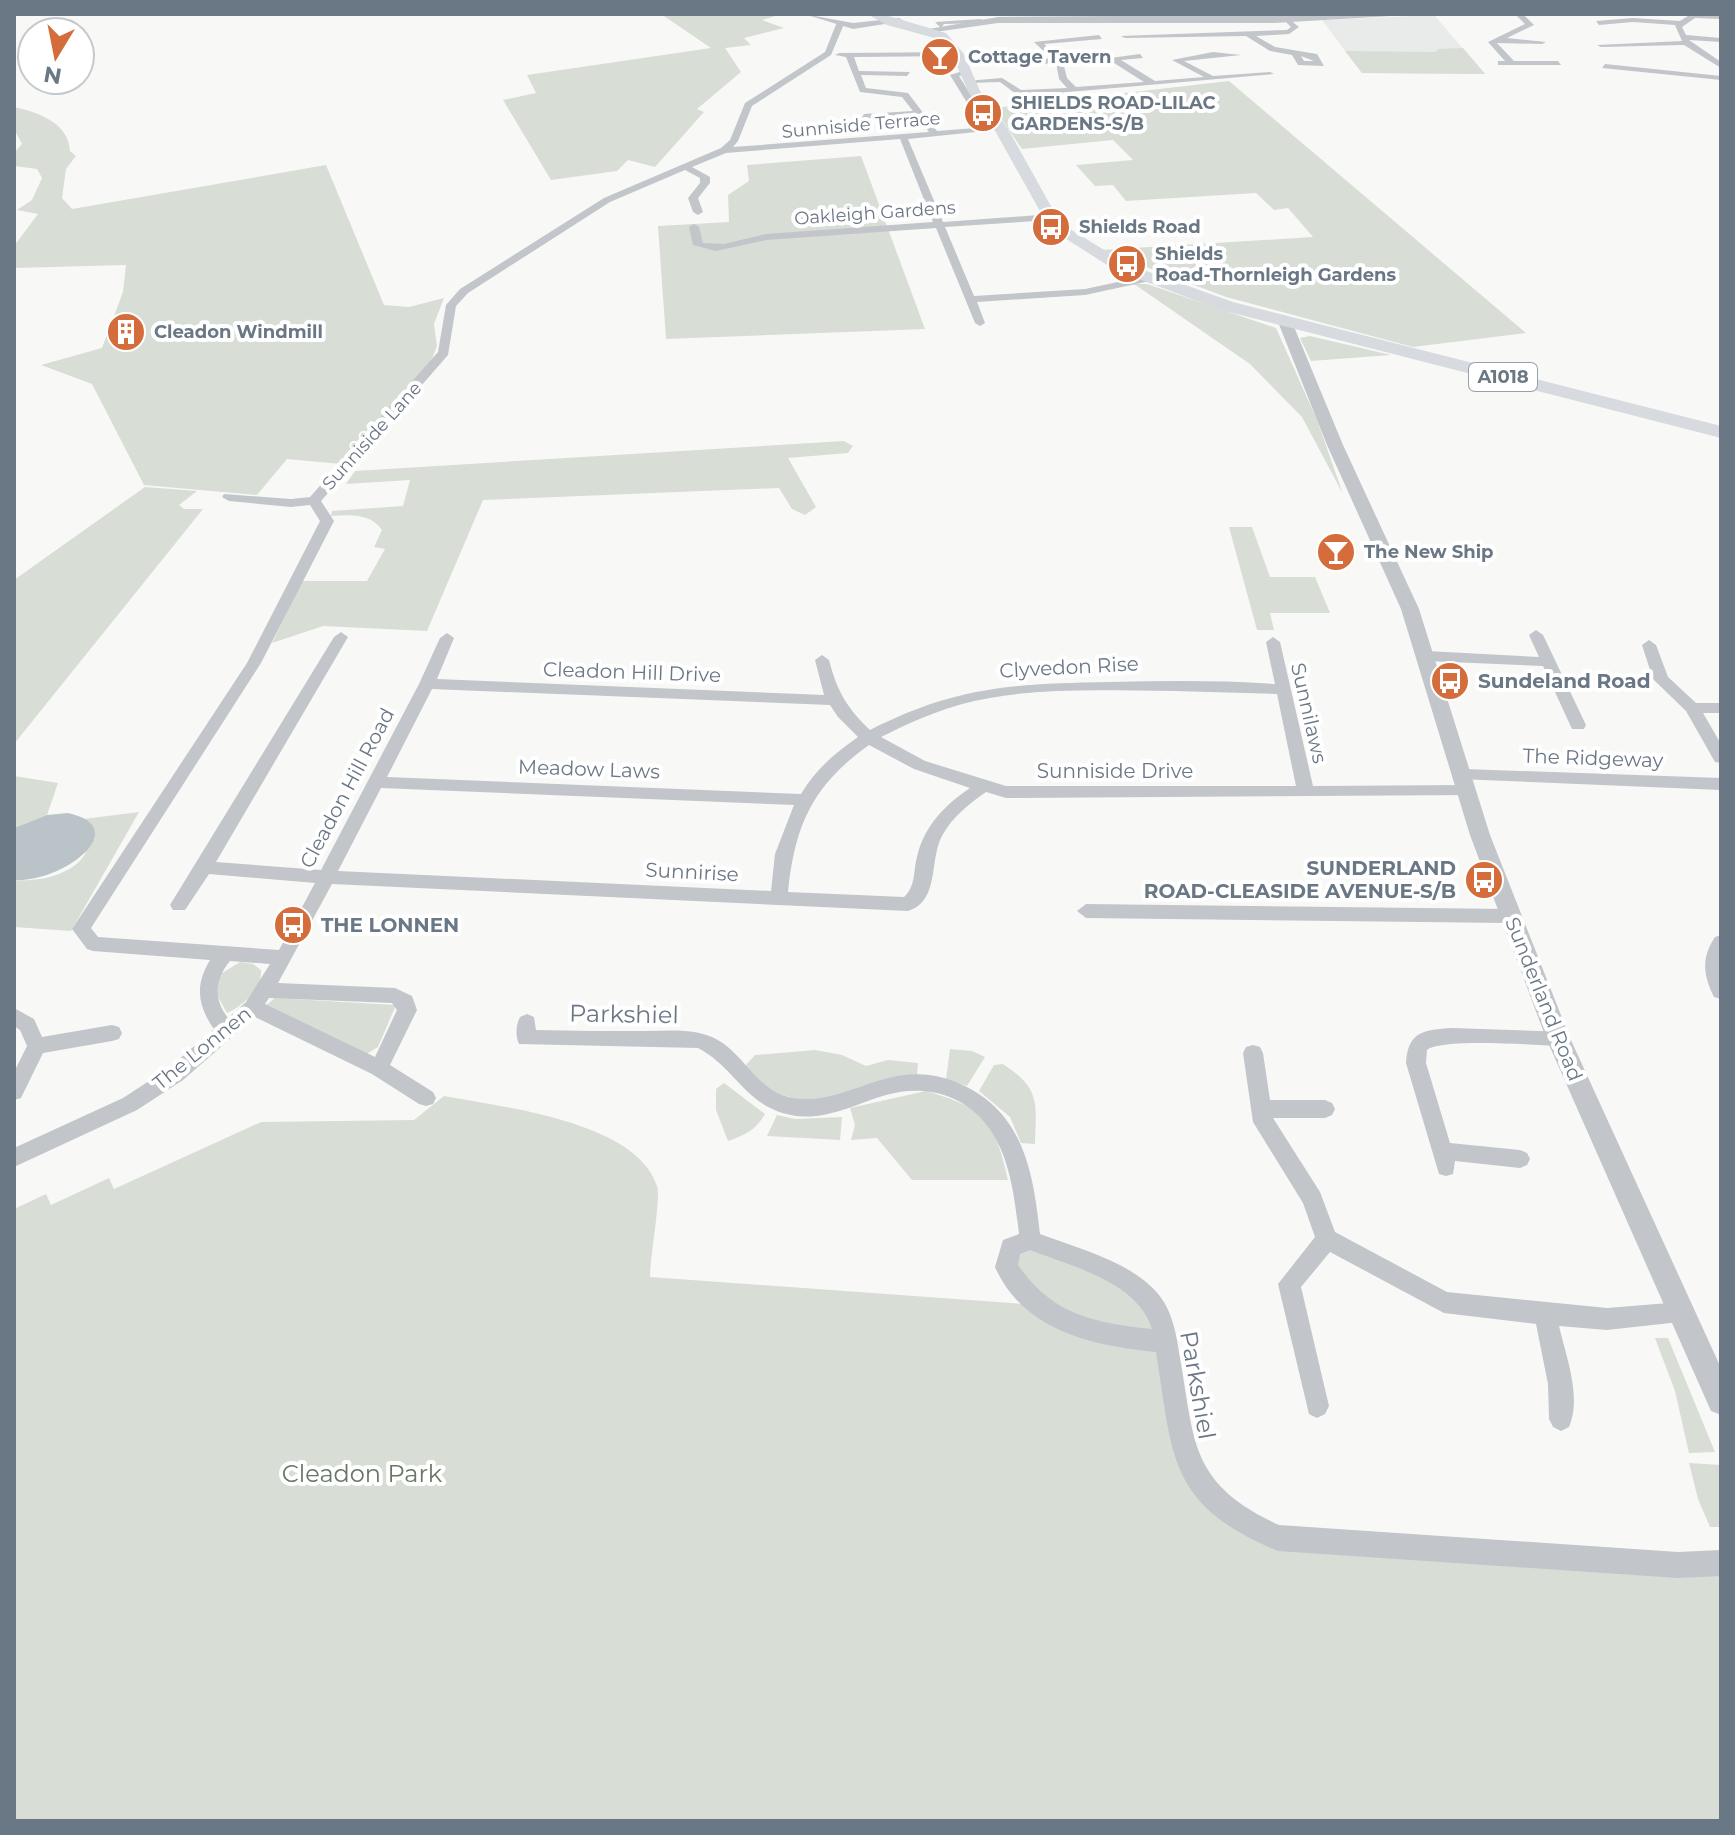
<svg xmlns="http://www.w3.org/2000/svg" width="1735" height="1835" viewBox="0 0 1735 1835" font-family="Montserrat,sans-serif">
<rect width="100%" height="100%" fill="#f8f9f6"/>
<path fill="#e9eaea" d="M1434 15 1485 74 1362 73 1322 20Z"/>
<g fill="#d8ddd6">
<path d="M661 14H782L762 20 784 28 744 38 751 45 725 48 741 72 697 109 704 112 655 167 628 160 617 171 551 180 503 100 536 93 527 75 711 48Z"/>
<path d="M1463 48 1485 74 1362 73 1345 51 1435 52 1439 49Z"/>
<path d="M1229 81 1526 333 1413 347 1226 297 1101 250 1313 237 1288 208 1274 210 1256 193 1126 201 1113 185 1095 186 1076 165 1133 160 1113 140 1022 149 994 108Z"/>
<path d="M14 107C38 112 69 123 70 151L76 156 66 169 62 198 72 209 326 165 384 305 409 307 444 298 434 324 437 346 430 364 341 464 287 459 257 495 144 485 92 384 41 365 102 348 123 292 126 265 14 268V246L38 214 17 210 32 200 42 178 37 169 14 166V153L22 144 14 129Z"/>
<path d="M861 156 925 329 666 339 658 226 729 222 728 195 749 181 747 165Z"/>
<path d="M1134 284H1147L1276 328 1317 420 1343 494 1302 417 1250 364Z"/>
<path d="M1310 336 1391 355 1311 361 1300 338Z"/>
<path d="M844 441 853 446 848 453 788 458 816 507 805 515 792 509 779 488 483 500 427 631 323 626 272 643 302 581H367L385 549 374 547 382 530C370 513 350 515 331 516L332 511 403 506 410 480 346 484 355 471Z"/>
<path d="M145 487 197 491 179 505 184 509H203L14 744V580Z"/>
<path d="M1229 527H1252L1270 577H1315L1330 613H1270L1274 630H1257Z"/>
<path d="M14 776 58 783 47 815 14 828Z"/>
<path d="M139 812 71 931 14 927V880C36 882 72 876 85 854 89 847 88 832 89 823L84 819Z"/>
<path d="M240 962 253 964 261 970C262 989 243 1006 227 1013L217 995 219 975Z"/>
<path d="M275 998 396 1005 378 1047 365 1055 265 1006Z"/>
<path d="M950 1049 972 1051 985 1057 967 1086 946 1080Z"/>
<path d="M815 1050 842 1055 866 1066 888 1060 918 1063 917 1076C855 1092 793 1125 744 1067L755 1055Z"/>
<path d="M1003 1064C1041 1089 1036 1102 1035 1144L1021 1143 1010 1117 979 1091 994 1065Z"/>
<path d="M724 1083 765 1114C756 1130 745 1135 728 1141L716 1110V1089Z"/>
<path d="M926 1091C985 1108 995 1120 1008 1180H912L877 1138 851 1140 855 1125 850 1108Z"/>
<path d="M444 1096C502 1107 636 1121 657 1186 661 1200 650 1257 650 1277L1024 1304 1159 1349 1165 1412 1240 1532 1721 1574V1821H14V1209L46 1194 51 1205 109 1178 114 1189 261 1122 414 1120Z"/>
<path d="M777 1115 795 1119 842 1117 840 1140 767 1136Z"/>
<path d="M1029 1245C1076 1265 1130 1280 1156 1327L1153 1335C1092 1321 1055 1319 1013 1268L1014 1250Z"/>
<path d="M1655 1338H1668L1715 1452 1689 1453 1675 1391Z"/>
<path d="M1689 1463 1721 1465V1527H1710L1698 1499Z"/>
</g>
<path fill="#bac3c8" d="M68 813C135 828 62 883 14 880V828L47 815Z"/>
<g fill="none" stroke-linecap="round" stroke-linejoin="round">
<g fill="#c2c5c9" fill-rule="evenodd">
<path d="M1515 14H1523L1534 25 1507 38 1546 42 1542 44 1497 43 1514 61H1558L1561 65H1498V61H1505L1488 42 1525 24Z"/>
<path d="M1691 14 1721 15V19L1695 18 1682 27 1686 35 1721 38V42L1689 40 1721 62V68L1684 45 1601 47 1597 45 1682 41 1675 25 1633 22 1599 25 1596 21 1633 18 1680 21Z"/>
<path d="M1288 18 1299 27 1289 34 1256 36 1275 47 1317 54 1324 66 1298 65 1292 55 1270 51 1246 36 1125 38 1121 36 1287 30 1291 27 1284 20ZM1301 56 1314 61H1304Z"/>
<path d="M981 19 984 23 944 24 941 28 935 22Z"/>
<path d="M837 22 844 24 831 55 752 106 738 141 733 147 929 132 917 116 861 119 864 114 913 111 902 97 860 92 846 57 835 55 839 53 961 52 958 56 854 57 859 71 910 72 907 76 861 75 866 88 908 93 937 131 1001 126 1005 129 908 139 943 222 1052 214 1057 217 1052 220 945 227 974 296 1085 289 1146 276 1151 279 1150 281 1085 295 977 302 985 323 980 326 975 323 936 228 766 240 716 251 693 245 689 227 694 224 699 227 703 243 724 244 766 234 933 222 900 139 726 153 692 167 710 177V183L698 198 703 212 698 215 693 212 688 198 700 183V178L685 170 610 202 468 293 456 306 448 355 321 501 334 521 261 663 91 928 98 937 279 950 315 883 209 874 185 910H173L170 905 334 637 341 632 348 637 216 862 321 870 419 684 440 638 447 633 454 638 437 679 824 695 815 660 822 655 829 660C837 691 847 708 870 730 957 686 1013 684 1108 682 1164 681 1219 680 1275 684L1266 642 1273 637 1280 642 1313 786 1467 785 1473 787 1475 791 1473 795 1006 798 986 792C969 804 952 817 942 836 929 860 940 901 908 911L332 884 278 983 395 988 412 996 417 1010 390 1065 433 1092 436 1098 433 1104 426 1106 419 1104 372 1074 255 1017 183 1080 137 1110 14 1167V1148L123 1098 169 1068 214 1029C197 1005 195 985 210 960L93 951 87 949 72 929 247 663 320 521 310 505 291 507 229 501 222 497 224 494 291 499 310 497 438 352 446 305 460 289 604 198 721 148 730 140 745 103 825 52ZM432 689 830 705 838 717 858 737C835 753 815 770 801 794L387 777ZM1174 691 1277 694 1296 786H1006L925 761 881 737C915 720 951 704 990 698 1049 687 1114 691 1174 691ZM869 745 914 769 970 788C945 805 924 826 917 857 913 872 916 886 904 897L788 892C795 824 813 785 869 745ZM381 788 794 805 775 854 771 891 338 871ZM230 961 270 964 246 1002 228 1018C213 999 215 979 230 961ZM269 998 392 1003 397 1010 375 1057 265 1004Z"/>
<path d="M1099 35 1102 39 1044 44 1062 58 1067 78 1076 87 1144 82 1111 61 1092 63 1088 61 1140 54 1143 58 1121 60 1155 81 1204 77 1172 60 1213 52 1241 55 1184 61 1213 76 1270 72 1274 74 1034 95 1016 94 1000 82 970 83 966 81 1002 78 1021 90 1067 88 1059 79 1056 63 1023 65 1026 61 1051 58 1034 42Z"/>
<path d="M1605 64 1721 76V80L1602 68Z"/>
<path d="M966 70 969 74 959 76 983 115 995 116V120L977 119 950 75Z"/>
<path d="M1536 630 1543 635 1586 725 1584 729H1572L1543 666 1426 661 1419 656 1426 651 1539 657 1529 635Z"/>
<path d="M1649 640 1656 645 1668 677 1696 703H1721V713H1703L1721 744V763L1715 762 1686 711 1653 679 1642 645Z"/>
<path d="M1464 769 1721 778V790L1458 779 1456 775 1458 771Z"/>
<path d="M1086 904 1509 909 1518 916 1509 923 1086 918 1077 911Z"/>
<path d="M1721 935V999L1714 997C1703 975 1701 958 1715 937Z"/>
<path d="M14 1008 34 1019 42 1037 112 1025 119 1027 122 1033 119 1039 112 1041 43 1053 21 1098 14 1100V1072L27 1046 20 1030 14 1026Z"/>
<path d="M527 1014 534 1017 536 1030C573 1031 609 1031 646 1031 668 1031 690 1028 712 1037 744 1051 756 1092 793 1098 828 1104 860 1084 893 1077 915 1072 938 1074 958 1083 1023 1110 1033 1171 1040 1234 1079 1249 1131 1261 1159 1295 1172 1311 1176 1333 1179 1352 1195 1441 1188 1483 1279 1525L1678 1552 1721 1550V1576L1678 1578 1278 1551C1168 1505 1173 1458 1156 1352 1093 1346 1023 1331 995 1267L1003 1240 1019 1234C1013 1182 1006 1122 952 1098 931 1089 908 1089 886 1095 855 1104 824 1122 791 1115 744 1105 736 1068 698 1048L519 1044C515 1035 516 1025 520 1017ZM1030 1250C1071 1266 1138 1282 1152 1329 1095 1323 1052 1315 1018 1265L1020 1254Z"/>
<path d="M1452 1028 1565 1032 1568 1038 1565 1044 1558 1046C1534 1045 1442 1038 1427 1050L1426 1063 1450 1143 1520 1150 1527 1153 1530 1159 1527 1165 1520 1168 1455 1161 1453 1174 1446 1176 1439 1174 1406 1063C1408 1031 1424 1030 1452 1028Z"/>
<path d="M1253 1045 1260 1047 1263 1053 1270 1100H1325L1332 1103 1335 1109 1332 1115 1325 1118H1273L1320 1192 1335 1232 1447 1292 1607 1308 1681 1302 1689 1305 1692 1313 1689 1321 1607 1330 1559 1326C1566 1356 1582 1398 1569 1427L1561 1431 1553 1427 1549 1419 1548 1384 1536 1324 1444 1313 1330 1252 1301 1287 1329 1406 1325 1414 1317 1418 1309 1414 1278 1284 1315 1237 1303 1203 1253 1122 1243 1053 1246 1047Z"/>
</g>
<g fill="#c2c5c9" fill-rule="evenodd">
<path d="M804 14 853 23 899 18 904 21 853 29Z"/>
<path d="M1355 14H1425L1274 23H998L928 33 923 30 998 17Z"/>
<path d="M1285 318 1292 322 1343 445 1419 609 1490 835 1570 1038 1721 1368V1415L1711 1411 1546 1038 1470 835 1401 609 1327 445 1278 322Z"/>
</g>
<path fill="#d7dbdf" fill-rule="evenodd" d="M867 14H882L946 33 964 54 980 91 1008 129 1052 208 1070 229 1127 264 1233 302 1721 426V438L1221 310 1115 270 1060 235 1041 213 994 129 968 91 952 55 938 39 887 25Z"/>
</g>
<defs>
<g id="bar-disc" transform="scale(2)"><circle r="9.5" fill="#d46c3b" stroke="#fff"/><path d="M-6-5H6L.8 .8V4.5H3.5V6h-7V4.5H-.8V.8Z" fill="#fff"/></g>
<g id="bus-disc" transform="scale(2)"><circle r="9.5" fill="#d46c3b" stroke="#fff"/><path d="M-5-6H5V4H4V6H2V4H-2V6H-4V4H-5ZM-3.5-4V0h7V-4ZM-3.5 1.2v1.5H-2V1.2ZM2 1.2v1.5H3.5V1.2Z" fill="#fff"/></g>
<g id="building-disc" transform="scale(2)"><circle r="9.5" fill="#d46c3b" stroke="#fff"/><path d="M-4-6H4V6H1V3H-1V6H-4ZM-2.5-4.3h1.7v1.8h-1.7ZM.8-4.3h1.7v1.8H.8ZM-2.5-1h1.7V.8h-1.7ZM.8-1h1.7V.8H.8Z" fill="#fff"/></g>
</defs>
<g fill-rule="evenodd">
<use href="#bar-disc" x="940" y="57"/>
<use href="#bus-disc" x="983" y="113"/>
<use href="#bus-disc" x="1051" y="227"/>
<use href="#bus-disc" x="1127" y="264"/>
<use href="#building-disc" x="126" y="332"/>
<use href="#bar-disc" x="1336" y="552"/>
<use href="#bus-disc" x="1450" y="681"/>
<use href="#bus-disc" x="1484" y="880"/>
<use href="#bus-disc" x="293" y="925"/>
</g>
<g text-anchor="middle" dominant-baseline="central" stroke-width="8" stroke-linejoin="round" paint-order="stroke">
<g font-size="18" font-weight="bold" fill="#6a7785" stroke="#fff" text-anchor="start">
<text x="968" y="57">Cottage Tavern</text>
<text x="1011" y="103">SHIELDS ROAD-LILAC<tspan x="1011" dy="21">GARDENS-S/B</tspan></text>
<text x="1079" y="227">Shields Road</text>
<text x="1155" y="254">Shields<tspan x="1155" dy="21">Road-Thornleigh Gardens</tspan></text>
<text x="154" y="332">Cleadon Windmill</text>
<text x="1364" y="552">The New Ship</text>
</g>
<g font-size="18" fill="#6a7785" stroke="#fff">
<text transform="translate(861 125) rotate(-5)">Sunniside Terrace</text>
<text transform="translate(875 213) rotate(-4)">Oakleigh Gardens</text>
<text transform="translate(372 436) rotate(-48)">Sunniside Lane</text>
</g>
<rect fill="#fff" stroke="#97a0aa" stroke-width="2" x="1469" y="363" width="68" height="28" rx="6"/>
<g font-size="18" font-weight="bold" fill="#6a7785">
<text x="1503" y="377">A1018</text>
</g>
<g font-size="20" fill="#6a7785" stroke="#fff">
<text transform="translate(1069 667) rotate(-3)">Clyvedon Rise</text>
<text transform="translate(632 672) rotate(2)">Cleadon Hill Drive</text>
<text transform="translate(1309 713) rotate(77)">Sunnilaws</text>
<text transform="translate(1593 758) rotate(2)">The Ridgeway</text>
<text transform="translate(589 769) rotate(2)">Meadow Laws</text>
<text x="1115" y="771">Sunniside Drive</text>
<text transform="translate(347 788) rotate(-62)">Cleadon Hill Road</text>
<text transform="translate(692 872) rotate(3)">Sunnirise</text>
<text transform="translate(1544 999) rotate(68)">Sunderland Road</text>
<text transform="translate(202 1048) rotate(-39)">The Lonnen</text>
</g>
<g font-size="20" font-weight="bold" fill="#6a7785" stroke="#fff" text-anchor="start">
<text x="1478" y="681">Sundeland Road</text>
<text x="1456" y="868" text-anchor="end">SUNDERLAND<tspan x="1456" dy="23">ROAD-CLEASIDE AVENUE-S/B</tspan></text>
<text x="321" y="925">THE LONNEN</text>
</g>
<g font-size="24" fill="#6a7785" stroke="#fff">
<text transform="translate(624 1014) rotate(1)">Parkshiel</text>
<text transform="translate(1198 1385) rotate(80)">Parkshiel</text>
</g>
<g font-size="24" fill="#667765" stroke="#fff">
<text x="362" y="1473">Cleadon Park</text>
</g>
</g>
<rect width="1735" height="1835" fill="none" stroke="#6a7785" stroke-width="32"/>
<g transform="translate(56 56) rotate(190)"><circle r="38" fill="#ffffff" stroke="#c3c9ce" stroke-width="2"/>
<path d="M0-6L14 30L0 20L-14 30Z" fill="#d46c3b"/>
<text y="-12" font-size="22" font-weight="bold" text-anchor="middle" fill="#6a7785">N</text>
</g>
</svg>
